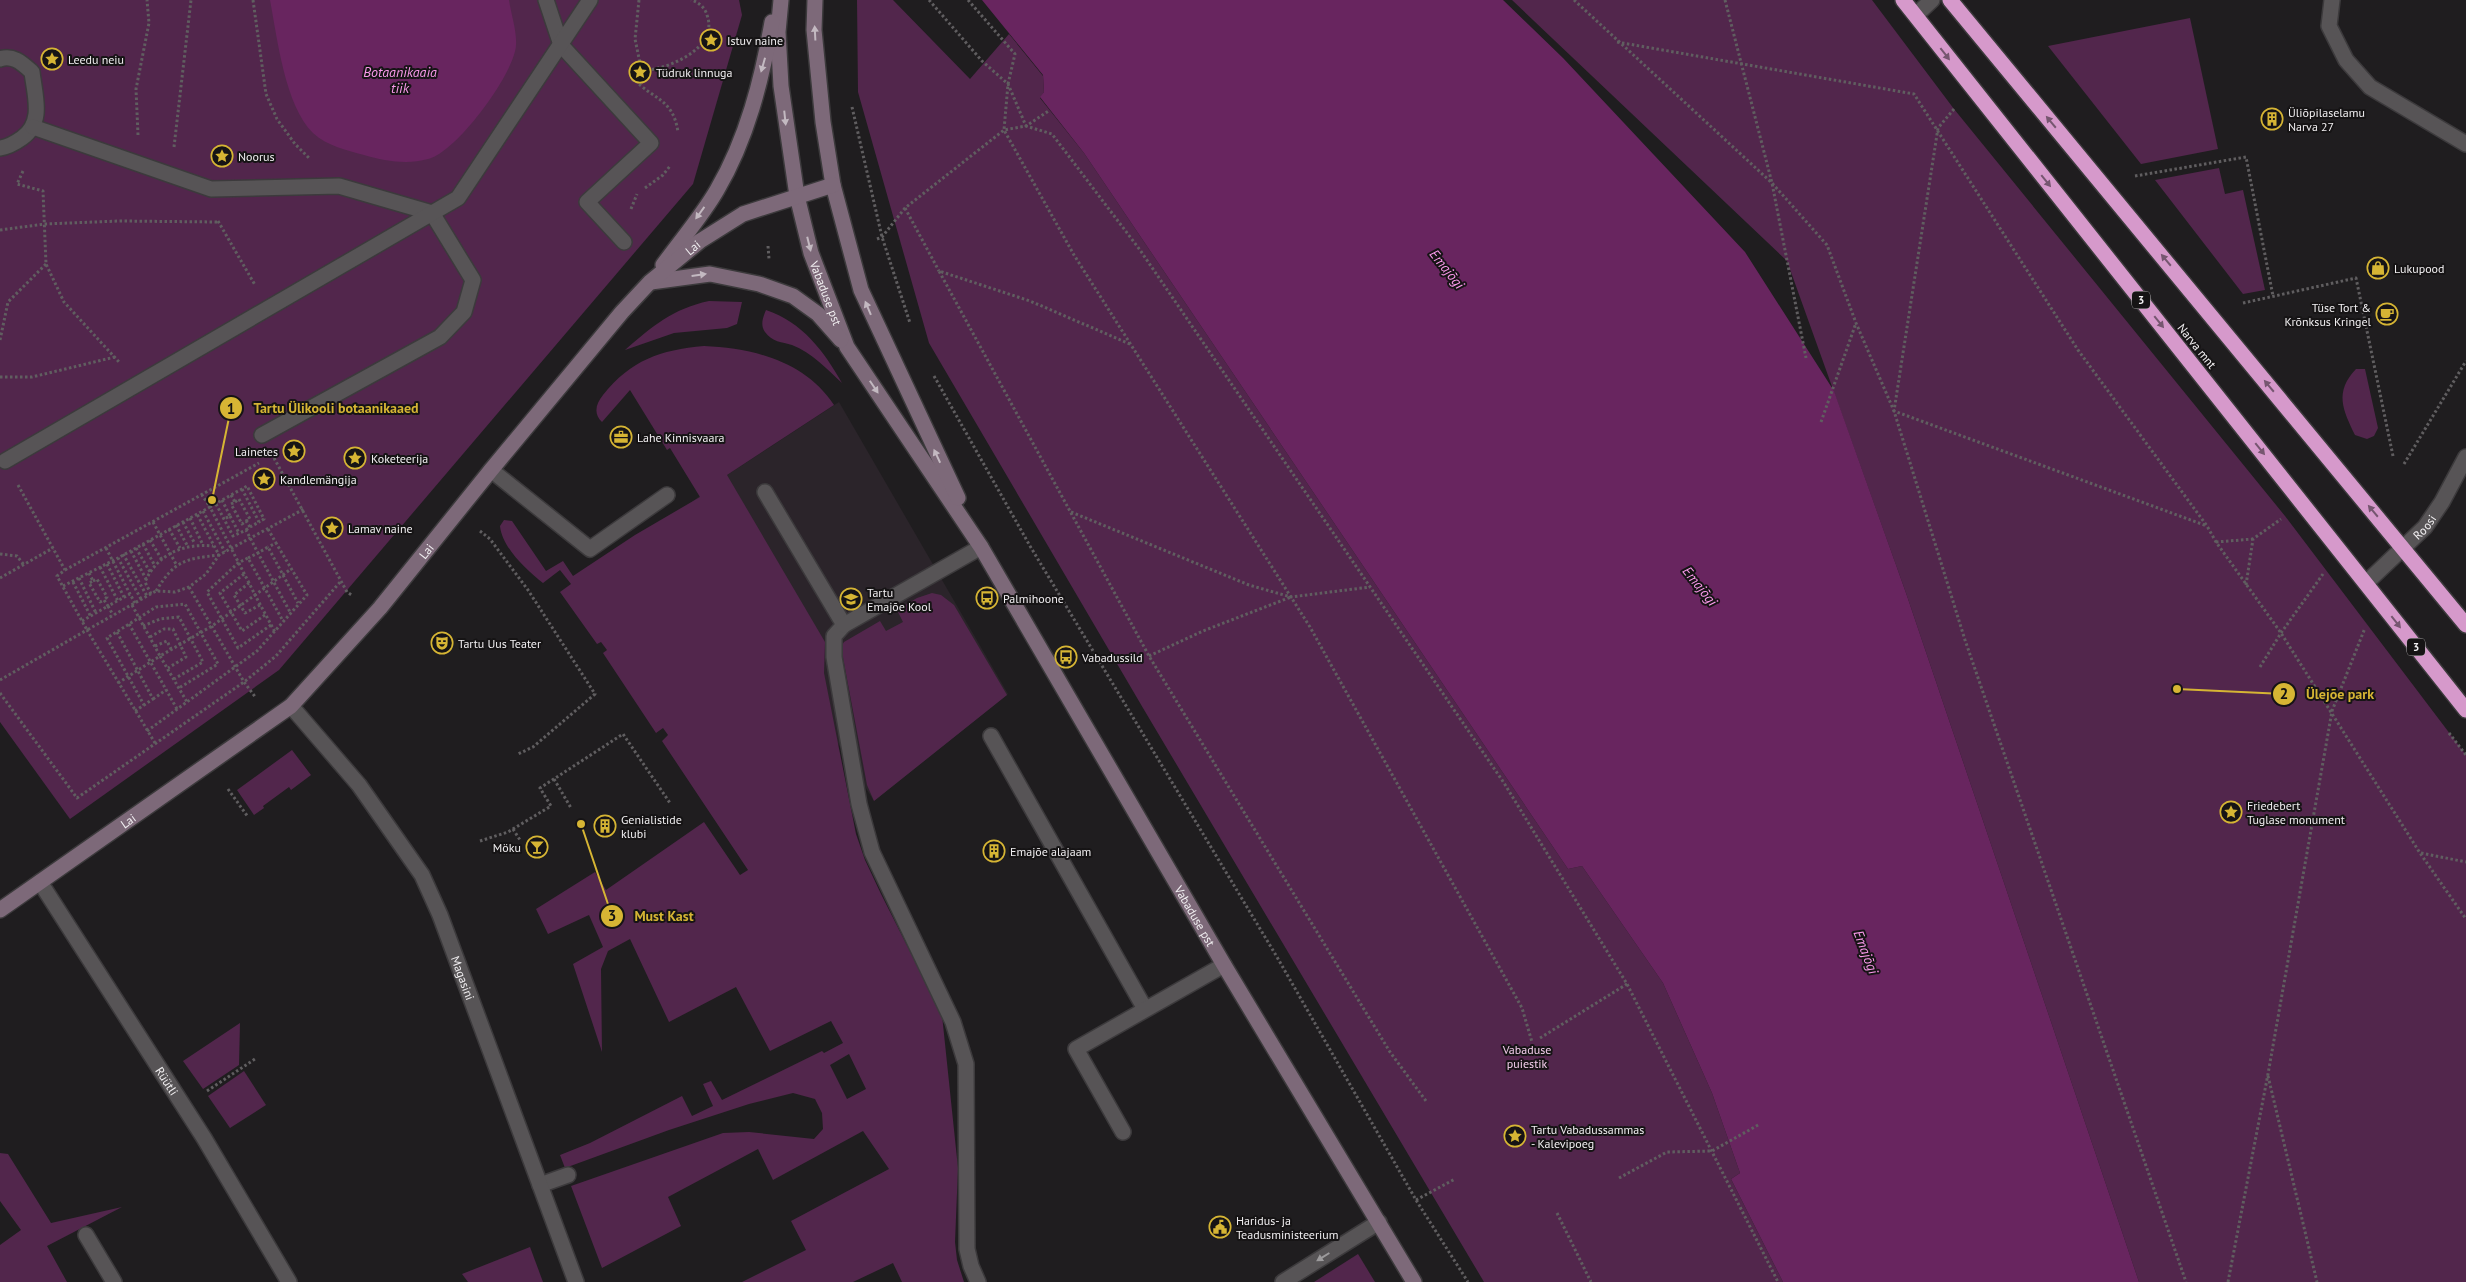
<svg xmlns="http://www.w3.org/2000/svg" width="2466" height="1282" viewBox="0 0 2466 1282" font-family="'PT Sans',sans-serif">
<rect width="100%" height="100%" fill="#1f1d1f"/>
<path fill="#2b242a" d="M839 402 1008 694 874 801 688 505 727 475Z"/>
<g fill="#52264c" fill-rule="evenodd">
<path d="M0 0H739L742 15 693 184 279 670 70 819 0 722Z"/>
<path d="M857 0H893L970 79 1009 34 1043 76 1044 92 1040 98 1084 153 1568 869 1582 866 1663 983 1712 1093 1740 1173 1731 1179 1783 1282H1484L1143 708 929 343 858 92Z"/>
<path d="M1512 0H1872L1954 109 2285 516 2466 755V1282H2139L1906 593 1787 261Z"/>
<path d="M2190 18 2218 149 2141 164 2048 46Z"/>
<path d="M2219 168 2225 194 2243 190 2265 290 2243 294 2155 180Z"/>
<path d="M709 301 742 302 737 324 727 328 674 333 625 350C653 326 672 309 709 301Z"/>
<path d="M766 310C802 322 824 351 842 383 827 369 812 353 792 345 782 342 772 342 765 332 760 325 763 317 766 310Z"/>
<path d="M704 346C753 348 805 361 834 405L727 475 825 642 824 673 856 834 865 860 881 894 942 1015 958 1168 955 1242 957 1260 964 1282H902L893 1263 853 1282H742L806 1250 791 1221 889 1169 863 1131 773 1180 758 1149 668 1197 681 1226 602 1268 571 1186 723 1133 749 1132 814 1139 823 1129 822 1113 815 1099 793 1093 749 1104 669 1130 565 1168 560 1155 590 1143 682 1096 692 1116 713 1106 703 1084 711 1081 722 1100 822 1051 824 1053 843 1043 831 1021 770 1051 736 987 669 1022 630 939 608 951 601 969 602 1052 573 964 603 947 589 915 548 934 536 909 595 872 606 890 704 822 740 875 748 870 662 741 668 735 663 728 656 733 603 653 607 650 601 642 597 644 560 592 571 584 560 570 543 583C526 570 502 547 500 526L504 520 512 521 546 571 563 561 573 576 635 535 700 497 670 448 667 450 630 390 602 422C593 413 596 404 603 395 631 360 660 350 704 346ZM849 1054 866 1089 847 1099 830 1065Z"/>
<path d="M2356 369H2365L2378 428 2374 436 2367 439 2355 435C2343 410 2334 392 2356 369Z"/>
<path d="M932 593 941 595 954 605 1007 695 874 801 867 785 841 647 844 642 880 621 886 631 903 622 897 610 917 598Z"/>
<path d="M292 750 311 775 291 790 289 787 263 806 264 808 254 815 237 790Z"/>
<path d="M240 1023 239 1065 203 1089 183 1061Z"/>
<path d="M244 1071 266 1105 230 1128 208 1096Z"/>
<path d="M0 1153 8 1154 51 1223 122 1207 47 1246 67 1282H0V1245L21 1230 0 1201Z"/>
<path d="M530 1247 543 1282H468L462 1274Z"/>
<path d="M1358 1254 1375 1282H1314Z"/>
</g>
<g fill="#68255f">
<path d="M270 0H509C511 14 517 31 516 45 515 73 456 153 428 159 407 165 385 161 364 155 346 150 327 146 313 133 285 106 277 37 270 0Z"/>
<path d="M982 0H1503L1563 58 1745 252 1834 391 1906 593 2139 1282H1783L1731 1179 1740 1173 1712 1093 1663 983 1582 866 1568 869 1084 153 1040 97 1044 92 1043 75Z"/>
</g>
<g fill="none" stroke-linecap="round" stroke-linejoin="round">
<g stroke="#3c3a3c" stroke-width="18">
<g id="lane">
<path d="M546 0 561 45 651 143 587 202 624 242"/>
<path d="M2332 0 2329 26 2346 60 2370 87 2466 144"/>
<path d="M0 59C13 54 23 64 32 72 35 97 44 122 22 138 15 143 8 147 0 148"/>
<path d="M33 127 211 189 339 186 432 213 473 280 464 312 440 337 262 435"/>
<path d="M5 461 458 198 590 0"/>
<path d="M491 470 590 549 667 495"/>
<path d="M765 492 844 625 834 636V657L859 804 872 852 953 1022 966 1064 967 1249 971 1266 978 1282"/>
<path d="M844 625 981 547"/>
<path d="M991 736 1145 1009"/>
<path d="M1123 1132 1076 1049 1224 965"/>
<path d="M540 1185 568 1175"/>
<path d="M86 1235 114 1282"/>
</g>
</g>
<g stroke="#3c3a3c" stroke-width="18">
<g id="street">
<path d="M1916 15 1932 0"/>
<path id="s1" d="M2366 583 2425 527 2442 502 2466 457"/>
<path id="s2" d="M291 706 359 785 422 875 440 915 576 1282"/>
<path id="s3" d="M40 882 204 1138 289 1282"/>
<path d="M1283 1282 1379 1222"/>
</g>
</g>
<g stroke="#3c3a3c" stroke-width="18">
<g id="secondary">
<path id="s4" d="M781 0 778 32 781 86 797 196 811 253 847 347 981 547 1224 965 1414 1282"/>
<path d="M815 0 814 30 823 122 833 185 861 290 958 498"/>
<path d="M663 265C681 240 702 216 717 190 747 139 762 79 772 22"/>
<path d="M651 282 710 274 759 284 793 296 818 314 841 340"/>
<path id="s5" d="M0 910 291 706 380 608 491 470 622 312 650 282 700 241 743 214 833 185"/>
</g>
</g>
<g stroke="#3c3a3c" stroke-width="18">
<g id="highway">
<path d="M1903 0 2466 710"/>
<path d="M1950 0 2466 625"/>
</g>
</g>
<g stroke="#605e60" stroke-width="3" stroke-dasharray="2.5 2.5" stroke-linecap="butt">
<path d="M253 0 266 94 277 119 295 144 310 159"/>
<path d="M639 0 635 39 640 63 634 79 641 77 647 70"/>
<path d="M929 0 982 61 1008 84 1026 126 1050 110"/>
<path d="M968 0 1015 54 1008 84 1004 130 1074 255 1310 627 1522 1008 1532 1042"/>
<path d="M1574 0 1772 183 1827 245 1856 323 1894 411 1965 640 2186 1282"/>
<path d="M1725 0 1772 183 1806 358"/>
<path d="M1617 42 1914 94 2078 350 2207 526 2216 542 2281 633 2420 853 2466 919"/>
<path d="M640 63 647 70C671 68 719 47 707 15 705 8 699 2 691 0"/>
<path d="M632 81 634 79C653 100 673 98 678 132"/>
<path d="M852 107 882 237 910 323"/>
<path d="M1954 109 1938 128 1894 411 2207 526"/>
<path d="M138 135 136 89 149 23 147 0"/>
<path d="M174 147 191 0"/>
<path d="M23 171 17 184 43 191 46 264 64 302 119 362"/>
<path d="M2135 176 2246 157 2273 296"/>
<path d="M645 188 663 175 670 166"/>
<path d="M905 208 939 271"/>
<path d="M631 209 637 194"/>
<path d="M218 221 255 285"/>
<path d="M0 230 45 224 120 221 218 222"/>
<path d="M877 239 882 237 905 208 1004 130 1026 126 1052 134 1140 250 1504 783 1627 984 1778 1282"/>
<path d="M768 246 769 259"/>
<path d="M2243 303 2356 278 2393 456"/>
<path d="M0 340 8 302 46 264"/>
<path d="M1130 344 1030 301 939 271 1149 656 1390 1052 1426 1101"/>
<path d="M934 376 1030 546 1277 957 1416 1200 1468 1282"/>
<path d="M0 377H32L115 357"/>
<path d="M1821 422 1856 323"/>
<path d="M274 458 347 592 353 596"/>
<path d="M2404 464 2466 361"/>
<path d="M18 485 65 570 57 576 87 630 156 591 175 592 189 587 206 574 219 555 304 509"/>
<path d="M242 489 259 522 250 527"/>
<path d="M231 495 235 502 231 504 242 524 246 521 250 527 246 530"/>
<path d="M222 500 230 516 224 519"/>
<path d="M235 502 239 499 250 519 246 521"/>
<path d="M216 504 233 536 246 530 258 553 268 547 298 603"/>
<path d="M203 511 225 552"/>
<path d="M1071 512 1249 585 1291 597 1370 587"/>
<path d="M230 516 239 533"/>
<path d="M190 518 203 545"/>
<path d="M153 522 176 564"/>
<path d="M183 522 195 544"/>
<path d="M176 525 187 545"/>
<path d="M169 529 180 548"/>
<path d="M268 529 276 543"/>
<path d="M480 531 490 539 528 590 595 694 533 747 518 754"/>
<path d="M150 540 162 560"/>
<path d="M2216 542 2253 539"/>
<path d="M143 544 155 566"/>
<path d="M106 548 130 594"/>
<path d="M136 548 150 572"/>
<path d="M131 551 146 579"/>
<path d="M0 554 17 556 24 565"/>
<path d="M123 554 147 596"/>
<path d="M248 558 258 553 290 612"/>
<path d="M107 564 124 597"/>
<path d="M100 567 118 601"/>
<path d="M65 570 259 463"/>
<path d="M89 573 93 581 89 583 100 602 104 600 108 606 130 594 135 603"/>
<path d="M244 574 220 593 242 631 265 615"/>
<path d="M0 578 53 548"/>
<path d="M79 578 96 613"/>
<path d="M93 581 97 579 107 597 104 600"/>
<path d="M73 582 91 617"/>
<path d="M249 583 210 507 247 486 264 519 259 522"/>
<path d="M2246 585 2253 539 2281 519"/>
<path d="M63 586 118 558"/>
<path d="M189 587 244 682 256 698"/>
<path d="M156 591C175 560 185 559 219 555L197 514"/>
<path d="M151 594 145 582C157 554 184 543 213 546"/>
<path d="M141 599 118 558 210 507 202 495"/>
<path d="M132 605 160 656 212 626 255 595 275 632"/>
<path d="M260 605 245 613 234 595 249 583 255 595 291 569"/>
<path d="M82 621 108 606 113 615"/>
<path d="M129 624 177 709"/>
<path d="M271 625 238 648 207 592 238 563 248 558 283 621"/>
<path d="M143 626 160 619 179 617 203 662 174 679"/>
<path d="M117 632 153 699 144 705"/>
<path d="M150 637 164 629H173L186 657 168 668"/>
<path d="M155 646 167 641 171 649"/>
<path d="M1149 656 1203 631 1291 597"/>
<path d="M2260 667 2281 633 2323 574"/>
<path d="M0 680 87 630 155 743"/>
<path d="M118 683 160 656 187 702"/>
<path d="M0 693 77 798 244 682 276 656 341 581"/>
<path d="M153 699 166 690"/>
<path d="M135 711 144 705 107 638 156 607 185 604 218 664 179 688"/>
<path d="M147 731 257 651 307 595 276 543 268 547"/>
<path d="M2449 733 2466 755"/>
<path d="M554 779 571 808"/>
<path d="M228 789 248 817"/>
<path d="M513 829 520 840"/>
<path d="M480 841 508 832 551 806 540 788 623 734 670 803"/>
<path d="M2421 853 2466 862"/>
<path d="M1540 1038 1627 984"/>
<path d="M2268 1076 2317 1282"/>
<path d="M207 1091 255 1059"/>
<path d="M1619 1178 1667 1152 1712 1151 1760 1124"/>
<path d="M1416 1200 1455 1179"/>
<path d="M1557 1213 1591 1282"/>
<path d="M2228 1282 2268 1074 2332 711 2365 628"/>
</g>
<use href="#lane" stroke="#575456" stroke-width="15"/>
<use href="#street" stroke="#575456" stroke-width="15"/>
<use href="#secondary" stroke="#7d6979" stroke-width="15"/>
<use href="#highway" stroke="#d699cb" stroke-width="15"/>
</g>
<defs><path id="oneway-solid" d="M-6-.8H1V-3.2L6.5 0L1 3.2V.8H-6Z" transform="scale(1.25)"/></defs>
<g fill="#c3b9c1">
<use href="#oneway-solid" transform="translate(815 33) rotate(-93)"/>
<use href="#oneway-solid" transform="translate(763 65) rotate(106)"/>
<use href="#oneway-solid" transform="translate(785 118) rotate(84)"/>
<use href="#oneway-solid" transform="translate(700 213) rotate(126)"/>
<use href="#oneway-solid" transform="translate(809 244) rotate(76)"/>
<use href="#oneway-solid" transform="translate(699 275) rotate(-8)"/>
<use href="#oneway-solid" transform="translate(868 308) rotate(-113)"/>
<use href="#oneway-solid" transform="translate(874 387) rotate(56)"/>
<use href="#oneway-solid" transform="translate(937 456) rotate(-115)"/>
</g>
<g fill="#765670">
<use href="#oneway-solid" transform="translate(1945 54) rotate(52)"/>
<use href="#oneway-solid" transform="translate(2051 122) rotate(-130)"/>
<use href="#oneway-solid" transform="translate(2046 181) rotate(51)"/>
<use href="#oneway-solid" transform="translate(2166 260) rotate(-130)"/>
<use href="#oneway-solid" transform="translate(2159 322) rotate(51)"/>
<use href="#oneway-solid" transform="translate(2269 386) rotate(-130)"/>
<use href="#oneway-solid" transform="translate(2260 449) rotate(51)"/>
<use href="#oneway-solid" transform="translate(2373 511) rotate(-130)"/>
<use href="#oneway-solid" transform="translate(2396 622) rotate(52)"/>
</g>
<use fill="#9c9a9c" href="#oneway-solid" transform="translate(1323 1257) rotate(148)"/>
<defs>
<g id="sight-ring" transform="scale(1.125)"><circle r="9.5" fill="#161415" stroke="#d6b534" stroke-width="1.5"/><path d="M0-6L1.8-2.2L6-1.7L2.9 1.2L3.7 5.4L0 3.3L-3.7 5.4L-2.9 1.2L-6-1.7L-1.8-2.2Z" fill="#d6b534"/></g>
<g id="building-ring" transform="scale(1.125)"><circle r="9.5" fill="#161415" stroke="#d6b534" stroke-width="1.5"/><path d="M-4-6H4V6H1V3H-1V6H-4ZM-2.5-4.3h1.7v1.8h-1.7ZM.8-4.3h1.7v1.8H.8ZM-2.5-1h1.7V.8h-1.7ZM.8-1h1.7V.8H.8Z" fill="#d6b534"/></g>
<g id="shop-ring" transform="scale(1.125)"><circle r="9.5" fill="#161415" stroke="#d6b534" stroke-width="1.5"/><path d="M-5-2.5h2.3a2.7 3.5 0 0 1 5.4 0H5L5.5 6h-11ZM-1.5-2.5h3a1.5 2.3 0 0 0-3 0Z" fill="#d6b534"/></g>
<g id="cafe-ring" transform="scale(1.125)"><circle r="9.5" fill="#161415" stroke="#d6b534" stroke-width="1.5"/><path d="M-5.5-4.5H6V0H3Q3 3.5 0 3.5H-2.5Q-5.5 3.5-5.5 0ZM3-3.2v2h1.7v-2ZM-6 4.5H4V6H-6Z" fill="#d6b534"/></g>
<g id="office-ring" transform="scale(1.125)"><circle r="9.5" fill="#161415" stroke="#d6b534" stroke-width="1.5"/><path d="M-6-3h4V-5.5h4V-3h4V5H-6ZM-1-4.5V-3h2v-1.5ZM-6 0V1H6V0Z" fill="#d6b534"/></g>
<g id="bus-ring" transform="scale(1.125)"><circle r="9.5" fill="#161415" stroke="#d6b534" stroke-width="1.5"/><path d="M-5-6H5V4H4V6H2V4H-2V6H-4V4H-5ZM-3.5-4V0h7V-4ZM-3.5 1.2v1.5H-2V1.2ZM2 1.2v1.5H3.5V1.2Z" fill="#d6b534"/></g>
<g id="school-ring" transform="scale(1.125)"><circle r="9.5" fill="#161415" stroke="#d6b534" stroke-width="1.5"/><path d="M0-5L7-2L0 1L-7-2ZM-4 1L0 2.5L4 1V4Q0 6-4 4Z" fill="#d6b534"/></g>
<g id="theatre-ring" transform="scale(1.125)"><circle r="9.5" fill="#161415" stroke="#d6b534" stroke-width="1.5"/><path d="M-5-5.5Q0-4 5-5.5V0Q5 5 0 6Q-5 5-5 0ZM-3.3-2.5H-1v1.5H-3.3ZM1-2.5H3.3v1.5H1ZM-2.8 1Q0 5.5 2.8 1Z" fill="#d6b534"/></g>
<g id="bar-ring" transform="scale(1.125)"><circle r="9.5" fill="#161415" stroke="#d6b534" stroke-width="1.5"/><path d="M-6-5H6L.8 .8V4.5H3.5V6h-7V4.5H-.8V.8Z" fill="#d6b534"/></g>
<g id="civic-ring" transform="scale(1.125)"><circle r="9.5" fill="#161415" stroke="#d6b534" stroke-width="1.5"/><path d="M-.6-6.5H3V-4.5H.6V-3L4-1V1h2V6H-6V1h2V-1L-.6-3ZM-1.2 2.5V6h2.4V2.5Z" fill="#d6b534"/></g>
</defs>
<g fill-rule="evenodd">
<use href="#sight-ring" x="711" y="40"/>
<use href="#sight-ring" x="52" y="59"/>
<use href="#sight-ring" x="640" y="72"/>
<use href="#building-ring" x="2272" y="119"/>
<use href="#sight-ring" x="222" y="156"/>
<use href="#shop-ring" x="2378" y="268"/>
<use href="#cafe-ring" x="2387" y="314"/>
<use href="#office-ring" x="621" y="437"/>
<use href="#sight-ring" x="294" y="451"/>
<use href="#sight-ring" x="355" y="458"/>
<use href="#sight-ring" x="264" y="479"/>
<use href="#sight-ring" x="332" y="528"/>
<use href="#bus-ring" x="987" y="598"/>
<use href="#school-ring" x="851" y="599"/>
<use href="#theatre-ring" x="442" y="643"/>
<use href="#bus-ring" x="1066" y="657"/>
<use href="#sight-ring" x="2231" y="812"/>
<use href="#building-ring" x="605" y="826"/>
<use href="#bar-ring" x="537" y="847"/>
<use href="#building-ring" x="994" y="851"/>
<use href="#sight-ring" x="1515" y="1136"/>
<use href="#civic-ring" x="1220" y="1227"/>
</g>
<g text-anchor="middle" dominant-baseline="central" stroke-width="4" stroke-linejoin="round" paint-order="stroke">
<g fill="#161415" stroke="#afadaf" stroke-width="1">
<rect x="2132" y="291.5" width="18" height="17" rx="4"/>
<rect x="2407" y="638.5" width="18" height="17" rx="4"/>
</g>
<g font-size="11" font-weight="bold" fill="#f1eff1">
<text x="2141" y="300">3</text>
<text x="2416" y="647">3</text>
</g>
<g font-size="12" fill="#f1eff1" stroke="#161415" text-anchor="start">
<text x="727" y="40">Istuv naine</text>
<text x="68" y="59">Leedu neiu</text>
<text x="656" y="72">Tüdruk linnuga</text>
<text x="2288" y="112">Üliõpilaselamu<tspan x="2288" dy="14">Narva 27</tspan></text>
<text x="238" y="156">Noorus</text>
<text x="2394" y="268">Lukupood</text>
<text x="2371" y="307" text-anchor="end">Tüse Tort &amp;<tspan x="2371" dy="14">Krõnksus Kringel</tspan></text>
<text x="637" y="437">Lahe Kinnisvaara</text>
<text x="278" y="451" text-anchor="end">Lainetes</text>
<text x="371" y="458">Koketeerija</text>
<text x="280" y="479">Kandlemängija</text>
<text x="348" y="528">Lamav naine</text>
<text x="867" y="592">Tartu<tspan x="867" dy="14">Emajõe Kool</tspan></text>
<text x="1003" y="598">Palmihoone</text>
<text x="458" y="643">Tartu Uus Teater</text>
<text x="1082" y="657">Vabadussild</text>
<text x="2247" y="805">Friedebert<tspan x="2247" dy="14">Tuglase monument</tspan></text>
<text x="621" y="819">Genialistide<tspan x="621" dy="14">klubi</tspan></text>
<text x="521" y="847" text-anchor="end">Möku</text>
<text x="1010" y="851">Emajõe alajaam</text>
<text x="1531" y="1129">Tartu Vabadussammas<tspan x="1531" dy="14">- Kalevipoeg</tspan></text>
<text x="1236" y="1220">Haridus- ja<tspan x="1236" dy="14">Teadusministeerium</tspan></text>
</g>
<g font-size="12" fill="#f1eff1" stroke="#161415">
<text stroke="none"><textPath href="#s5" startOffset="966">Lai</textPath></text>
<text stroke="none"><textPath href="#s4" startOffset="299">Vabaduse pst</textPath></text>
<text transform="translate(2197 346) rotate(51)">Narva mnt</text>
<text stroke="none"><textPath href="#s1" startOffset="81">Roosi</textPath></text>
<text stroke="none"><textPath href="#s5" startOffset="561">Lai</textPath></text>
<text stroke="none"><textPath href="#s5" startOffset="156">Lai</textPath></text>
<text stroke="none"><textPath href="#s4" startOffset="1024">Vabaduse pst</textPath></text>
<text stroke="none"><textPath href="#s2" startOffset="325">Magasini</textPath></text>
<text stroke="none"><textPath href="#s3" startOffset="236">Rüütli</textPath></text>
</g>
<g font-size="12" fill="#f5ceed" stroke="#161415">
<text x="1527" y="1049">Vabaduse<tspan x="1527" dy="14">puiestik</tspan></text>
</g>
<g font-size="14" font-style="italic" fill="#f999ea" stroke="#161415">
<text x="400" y="72">Botaanikaaia<tspan x="400" dy="16">tiik</tspan></text>
<text transform="translate(1447 269) rotate(51)">Emajõgi</text>
<text transform="translate(1700 586) rotate(51)">Emajõgi</text>
<text transform="translate(1866 952) rotate(69)">Emajõgi</text>
</g>
</g>
<path fill="none" stroke="#d6b534" stroke-width="2" d="M212 500L231 408M2177 689L2284 694M581 824L612 916"/>
<g fill="#d6b534" stroke="#161415" stroke-width="2">
<circle cx="212" cy="500" r="5"/>
<circle cx="2177" cy="689" r="5"/>
<circle cx="581" cy="824" r="5"/>
<circle cx="231" cy="408" r="12"/>
<circle cx="2284" cy="694" r="12"/>
<circle cx="612" cy="916" r="12"/>
</g>
<g font-size="15" text-anchor="middle" font-weight="bold" fill="#111">
<text x="231" y="414">1</text>
<text x="2284" y="699">2</text>
<text x="612" y="921">3</text>
</g>
<g font-size="14" text-anchor="middle" font-weight="bold" fill="#d6b534" stroke="#161415" stroke-width="4" stroke-linejoin="round" paint-order="stroke">
<text x="336" y="413">Tartu Ülikooli botaanikaaed</text>
<text x="2340" y="699">Ülejõe park</text>
<text x="664" y="921">Must Kast</text>
</g>
</svg>
